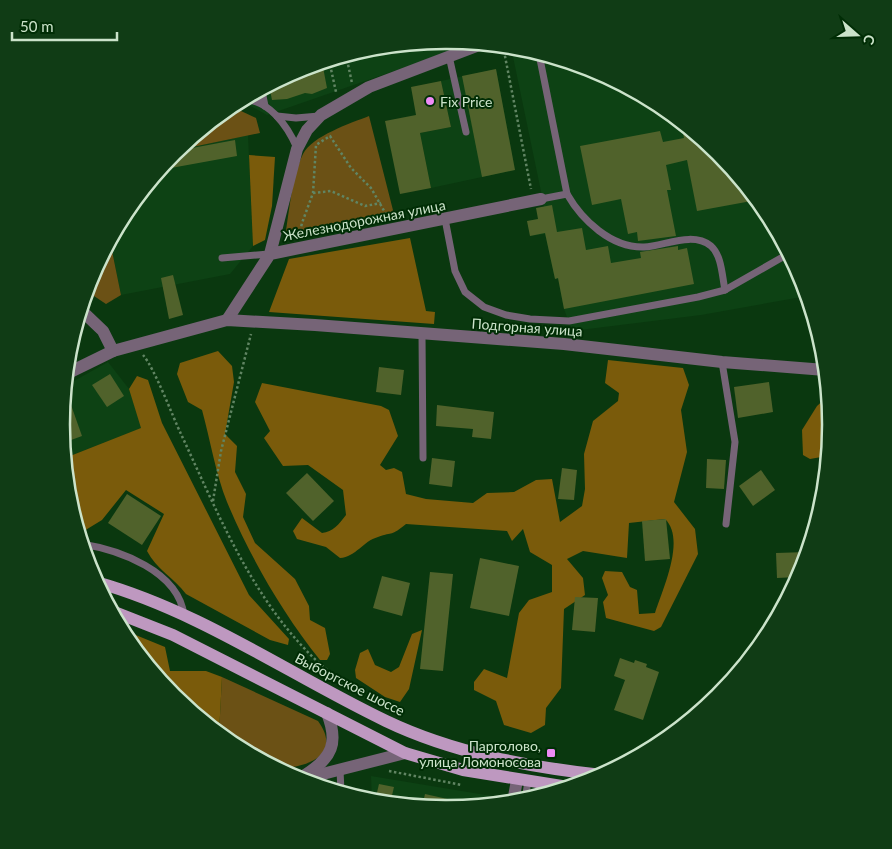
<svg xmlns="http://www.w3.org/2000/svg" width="892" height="849" viewBox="0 0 892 849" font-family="Lato,sans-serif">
<rect width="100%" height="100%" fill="#0a380f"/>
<g fill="#0d4214">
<path d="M446 40 466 42 446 53 267 115 247 104 229 108 299 69 371 47Z"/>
<path d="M511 47H521L593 69 660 105 718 153 766 211 801 278 807 296 701 315 572 331 564 309 558 279H555L545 234 530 236 527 221 538 219 544 206Z"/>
<path d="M496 69 515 170 431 188 420 133 451 127 441 81Z"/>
<path d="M248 135 253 246 230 274 121 295 110 241 126 211 178 150Z"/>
<path d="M108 362 129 389 142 428 65 458 62 424 65 386Z"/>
<path d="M371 776 504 798V803L446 809 372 802Z"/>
</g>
<g fill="#6b5115">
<path d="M241 111 256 118 260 133 178 150 217 118Z"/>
<path d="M369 116 395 218 326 233 285 237C289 214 292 175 303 154 312 136 351 123 369 116Z"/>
<path d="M110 241 121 295 106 304 88 292C88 274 102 256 110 241Z"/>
<path d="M222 677 318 721C338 748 319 763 292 767 287 767 281 769 277 768 257 761 235 747 219 734Z"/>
</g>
<g fill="#7a5b0b">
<path d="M249 155 275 157 272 206 265 240 253 246Z"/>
<path d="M410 238 426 311 435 312 434 324 269 312 289 259Z"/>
<path d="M218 351 232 366 234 382 225 434 237 446 235 472 246 494 243 517 255 543 295 579 309 606 310 620 325 628 330 654 327 660H320C282 612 251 559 227 502 216 475 210 439 202 410L188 402 177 374 180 363Z"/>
<path d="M608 360 683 368 689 385 681 410 687 452 674 502 695 529 698 554 661 627 654 631 606 618 603 602 608 595 602 578 605 571 622 572 630 587 637 590 639 614 655 613C663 588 686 539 665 519L629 523 627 558 583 551 567 559 583 578 585 595 564 609 561 688 546 708 545 725 531 733 504 725 496 701 474 690V682L484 669 507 678 519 613 529 600 552 592V565L530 552 523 529 512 541 507 531 406 524C390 537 394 531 378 537 363 541 356 557 340 558L326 547 297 539 293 531 302 518 322 533C333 532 339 524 346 515L343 490 308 465 283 466 264 438 270 431 255 402 262 383 381 406 389 410 398 436 380 465 386 470 394 468 402 472 406 494 426 499 473 503 487 493 514 492 536 480 552 479 560 522 582 506 585 489 584 454 593 421 618 401 619 393 605 383Z"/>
<path d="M137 376 148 380 162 423 249 595 289 639 288 645 270 640 186 594C174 578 156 569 147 551L164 514 126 490 102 520 79 534 69 499 65 458 141 428 129 389Z"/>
<path d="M828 396 830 425 827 456 810 459 803 455 802 430 817 406Z"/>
<path d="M121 629 165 647 170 671H206L222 677 219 734 174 696 126 638Z"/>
<path d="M422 630 409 689 400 702 385 697 356 678 355 670 360 653 368 649 375 665 391 672 399 667 412 634Z"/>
</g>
<g fill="#50622b">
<path d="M322 62 327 88 312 94 305 93 287 99 272 100 269 85 299 69Z"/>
<path d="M496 69 515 170 482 177 462 76Z"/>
<path d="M441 81 451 127 420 133 431 188 400 194 385 121 416 115 411 87Z"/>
<path d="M681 123 718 153 757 200 697 211 687 160 666 165 671 190H667L676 236 638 241 637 232 628 234 621 199 592 205 580 146 660 131 663 142 684 138Z"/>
<path d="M235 140 237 156 160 170 176 151Z"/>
<path d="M552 205 557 232 582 228 586 250 608 246 611 263 641 258 640 252 678 246V250L687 248 694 284 564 309 558 278 555 279 545 233 530 236 527 221 538 219 536 208Z"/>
<path d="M173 275 183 315 169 319 161 278Z"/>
<path d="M379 367 404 370 401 395 376 392Z"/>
<path d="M110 374 124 396 107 407 92 385Z"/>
<path d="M769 382 773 412 738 418 734 387Z"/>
<path d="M65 388 82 436 63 443 62 424Z"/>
<path d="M437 405 494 412 491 439 472 437 473 429 436 426Z"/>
<path d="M432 458 455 461 452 487 429 484Z"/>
<path d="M707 459 726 460 724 489 706 488Z"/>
<path d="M562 468 577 470 574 500 558 499Z"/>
<path d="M761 470 775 490 753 506 739 486Z"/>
<path d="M307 473 334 501 313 521 286 493Z"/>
<path d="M127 494 161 516 142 545 108 523Z"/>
<path d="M666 519 670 559 645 561 642 521Z"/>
<path d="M807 552 798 577 777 578 776 553Z"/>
<path d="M480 558 519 566 509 616 470 608Z"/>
<path d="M430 572 453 574 443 671 420 669Z"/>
<path d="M382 576 410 583 402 616 373 608Z"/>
<path d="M575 597 598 598 595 632 572 630Z"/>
<path d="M620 658 634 663 635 660 647 664 646 667 659 672 643 720 614 710 625 680 614 676Z"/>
<path d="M379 784 394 787 390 804 375 801Z"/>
<path d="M425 794 470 804V807L446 809 422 807Z"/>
</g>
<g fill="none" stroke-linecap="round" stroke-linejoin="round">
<g stroke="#618563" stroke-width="2.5" stroke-dasharray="2.5 2.5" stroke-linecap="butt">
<path d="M503 46 531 189"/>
<path d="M376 47 391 45"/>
<path d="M346 55 352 83"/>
<path d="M329 60 336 92"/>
<path d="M313 193 331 191 365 206 381 203"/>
<path d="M299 236 302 223 313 193 316 145 330 136 351 168 371 188 387 216"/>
<path d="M143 355C155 369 172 415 181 434 222 522 261 622 342 682"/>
<path d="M213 501 221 451 251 334"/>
<path d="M611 765 620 766"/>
<path d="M389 771 462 785"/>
</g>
<g stroke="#766477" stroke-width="7">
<path d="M539 54 567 194"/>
<path d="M449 56 466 132"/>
<path d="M247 99 263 96 265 106"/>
<path d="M241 100C268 97 288 127 297 148"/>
<path d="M277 116 296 118 319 116"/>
<path d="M541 199 567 194C582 220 611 248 644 247 665 246 692 231 711 246 722 256 722 276 725 290"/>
<path d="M445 219 455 271 465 292 484 307 506 315 530 319 569 321 698 297 725 290 788 254"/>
<path d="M222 258 269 254"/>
<path d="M422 334 423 458"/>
<path d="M722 362 735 442 726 524"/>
<path d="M82 544C120 550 178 571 184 615"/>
<path d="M340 770 341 792"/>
<path d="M525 800 528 781"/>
</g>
<g stroke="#766477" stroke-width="12">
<path d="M270 254 297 149 307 130 321 115 369 87 482 44"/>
<path d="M227 320 270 254 541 199"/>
<path d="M113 351 227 320 315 325 564 344 722 362 825 370"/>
<path d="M513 802 517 780"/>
</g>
<g stroke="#766477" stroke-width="12">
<path d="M66 374 113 351 103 331 81 310"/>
<path d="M305 775C332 758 339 743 327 713"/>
<path d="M299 780 405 753"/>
</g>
<g stroke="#be98c0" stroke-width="12">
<path d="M96 582C200 611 290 675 386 721 453 753 529 767 602 775"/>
<path d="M112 611 173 635 405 753 463 770 568 787"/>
</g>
</g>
<g fill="#ef8bf6" stroke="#002d05" stroke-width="2">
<circle cx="430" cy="101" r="5"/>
<rect x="546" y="748" width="10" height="10" rx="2.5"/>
</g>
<g text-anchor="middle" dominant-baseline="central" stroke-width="4" stroke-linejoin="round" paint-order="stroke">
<g font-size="14" fill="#cbe3ca" stroke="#002d05" text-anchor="start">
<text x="440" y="101">Fix Price</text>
<text x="541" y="745" text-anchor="end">Парголово,<tspan x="541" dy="16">улица Ломоносова</tspan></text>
</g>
<g font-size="14" fill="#cbe3ca" stroke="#002d05">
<text transform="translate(364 220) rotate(-11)">Железнодорожная улица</text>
<text transform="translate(527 327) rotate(4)">Подгорная улица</text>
<text transform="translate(350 684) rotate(27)">Выборгское шоссе</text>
</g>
</g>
<path d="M0 0H892V849H0ZM445 49H447A375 375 0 0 1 822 424V425A375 375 0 0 1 447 800H445A375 375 0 0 1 70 425V424A375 375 0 0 1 445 49Z" fill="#103c15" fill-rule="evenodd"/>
<path fill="none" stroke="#cbe3ca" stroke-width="2.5" d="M445 49H447A375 375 0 0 1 822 424V425A375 375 0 0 1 447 800H445A375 375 0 0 1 70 425V424A375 375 0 0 1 445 49Z"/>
<g transform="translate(857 35) rotate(110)" stroke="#002d05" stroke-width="4" paint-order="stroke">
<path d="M0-4L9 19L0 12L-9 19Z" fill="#cbe3ca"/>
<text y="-8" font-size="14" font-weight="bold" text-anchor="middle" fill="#cbe3ca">С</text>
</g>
<path d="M12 32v8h105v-8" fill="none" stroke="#cbe3ca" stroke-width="2.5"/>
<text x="20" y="32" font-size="15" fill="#cbe3ca" stroke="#002d05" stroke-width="4" paint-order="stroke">50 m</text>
</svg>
